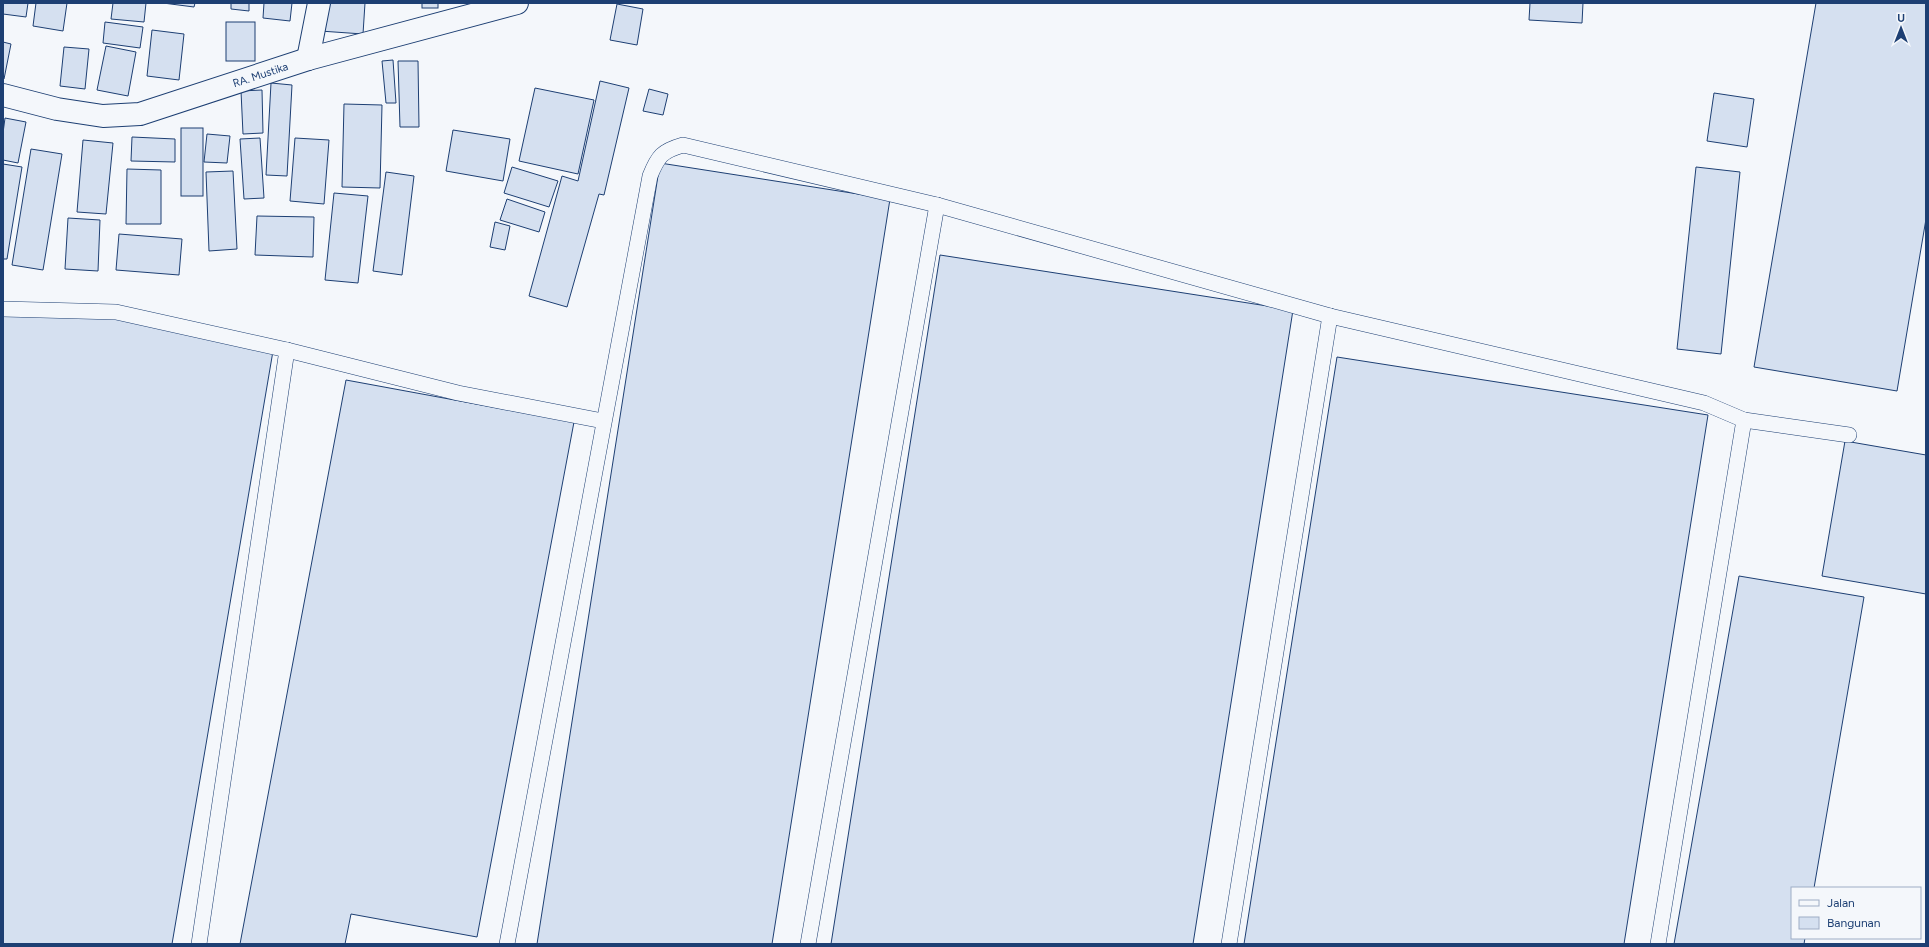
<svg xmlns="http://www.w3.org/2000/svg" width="1929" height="947" viewBox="0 0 1929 947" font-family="Figtree,sans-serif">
<rect width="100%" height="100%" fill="#f4f7fb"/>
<g fill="#d5e0f0" stroke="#1d3f73">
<path d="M3 3H28L26 17 3 14Z"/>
<path d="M36 3H67L63 31 33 26Z"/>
<path d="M113 3H146L144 22 111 19Z"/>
<path d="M163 3H195L194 7Z"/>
<path d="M231 3H249V11L231 9Z"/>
<path d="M264 3H292L290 21 263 18Z"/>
<path d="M322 3H365L363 34 320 31Z"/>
<rect x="422" y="3" width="16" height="5"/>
<path d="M1530 3H1583L1582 23 1529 20Z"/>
<path d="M1816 3H1926V219L1897 391 1754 367Z"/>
<path d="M617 4 643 9 637 45 610 40Z"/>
<path d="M105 22 143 27 140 48 103 43Z"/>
<rect x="226" y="22" width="29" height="39"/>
<path d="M152 30 184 34 179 80 147 76Z"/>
<path d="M3 42 11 44 4 79 3 78Z"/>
<path d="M106 46 136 52 128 96 97 90Z"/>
<path d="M64 47 89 49 85 89 60 86Z"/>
<path d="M393 60 396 103H386L382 61Z"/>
<path d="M398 61H418L419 127H400Z"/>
<path d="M600 81 629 88 604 195 599 194 567 307 529 296 562 176 578 181Z"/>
<path d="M271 83 292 85 287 176 266 175Z"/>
<path d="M535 88 594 100 578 174 519 161Z"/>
<path d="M649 89 668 94 663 115 643 111Z"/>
<path d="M262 90 263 133 243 134 241 91Z"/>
<path d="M1714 93 1754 99 1747 147 1707 141Z"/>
<path d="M344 104 382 105 380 188 342 187Z"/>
<path d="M5 118 26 122 18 163 3 160V133Z"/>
<rect x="181" y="128" width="22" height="68"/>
<path d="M453 130 510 139 503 181 446 171Z"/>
<path d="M207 134 230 136 227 163 204 162Z"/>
<path d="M132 137 175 139V162L131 161Z"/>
<path d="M260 138 264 198 244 199 240 139Z"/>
<path d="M295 138 329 140 324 204 290 201Z"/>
<path d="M83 140 113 143 106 214 77 212Z"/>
<path d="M31 149 62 154 43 270 12 265Z"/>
<path d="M660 163 890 199 772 944H537Z"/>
<path d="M3 164 22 167 7 259H3Z"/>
<path d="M512 167 558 181 549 207 504 193Z"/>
<path d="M1696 167 1740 172 1721 354 1677 349Z"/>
<path d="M127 169 161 170V224H126Z"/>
<path d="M233 171 237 249 209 251 206 172Z"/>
<path d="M386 172 414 176 402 275 373 271Z"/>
<path d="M334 193 368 196 358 283 325 280Z"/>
<path d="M507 199 545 212 539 232 500 220Z"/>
<path d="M257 216 314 217 313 257 255 255Z"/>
<path d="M68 218 100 220 98 271 65 269Z"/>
<path d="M495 222 510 226 505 250 490 247Z"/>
<path d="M119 234 182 239 179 275 116 270Z"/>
<path d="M940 255 1293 310 1193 944H831Z"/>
<path d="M3 315 102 316 273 351 172 944H3Z"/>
<path d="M1337 357 1708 415 1624 944H1244Z"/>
<path d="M346 380 574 422 477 937 351 914 345 944H240Z"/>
<path d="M1845 441 1926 455V594L1822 576Z"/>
<path d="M1739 576 1864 597 1814 888H1792V938H1805L1804 944H1674Z"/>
</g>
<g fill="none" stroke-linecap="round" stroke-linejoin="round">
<g stroke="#1d3f73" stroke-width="16">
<g id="service">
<path d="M3 309 116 312 287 350 458 393 603 421"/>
<path d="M1744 420 1849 435"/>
<path d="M199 944 287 350"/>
<path d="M507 944 650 176C658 156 662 151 683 145L937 205 1330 316 1704 403 1744 420 1658 944"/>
<path d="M808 944 937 205"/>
<path d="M1229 944 1330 316"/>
</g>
</g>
<g stroke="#1d3f73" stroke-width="24">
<g id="minor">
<path d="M308 59 319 3"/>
<path id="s1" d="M3 95 57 109 103 116 140 114 308 59 517 3"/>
</g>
</g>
<use href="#service" stroke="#f4f7fb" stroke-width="15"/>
<use href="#minor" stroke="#f4f7fb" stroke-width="22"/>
</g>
<g text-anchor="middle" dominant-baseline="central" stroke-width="3" stroke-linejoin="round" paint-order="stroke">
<g font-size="11" fill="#1d3f73" stroke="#f4f7fb">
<text stroke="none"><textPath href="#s1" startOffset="266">RA. Mustika</textPath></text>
</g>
</g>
<rect width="1929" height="947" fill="none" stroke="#1d3f73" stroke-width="8"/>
<rect x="1791" y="887" width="130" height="52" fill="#f4f7fb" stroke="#9eadc5"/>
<rect x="1799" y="900" width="20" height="6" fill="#f4f7fb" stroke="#9eadc5"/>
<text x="1827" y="907" font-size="12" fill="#1d3f73">Jalan</text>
<rect x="1799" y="917" width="20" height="12" fill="#d5e0f0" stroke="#9eadc5"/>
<text x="1827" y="927" font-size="12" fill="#1d3f73">Bangunan</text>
<g transform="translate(1901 28)" stroke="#f4f7fb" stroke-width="3" paint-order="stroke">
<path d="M0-3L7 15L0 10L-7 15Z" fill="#1d3f73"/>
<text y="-6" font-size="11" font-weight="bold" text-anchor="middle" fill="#1d3f73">U</text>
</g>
</svg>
